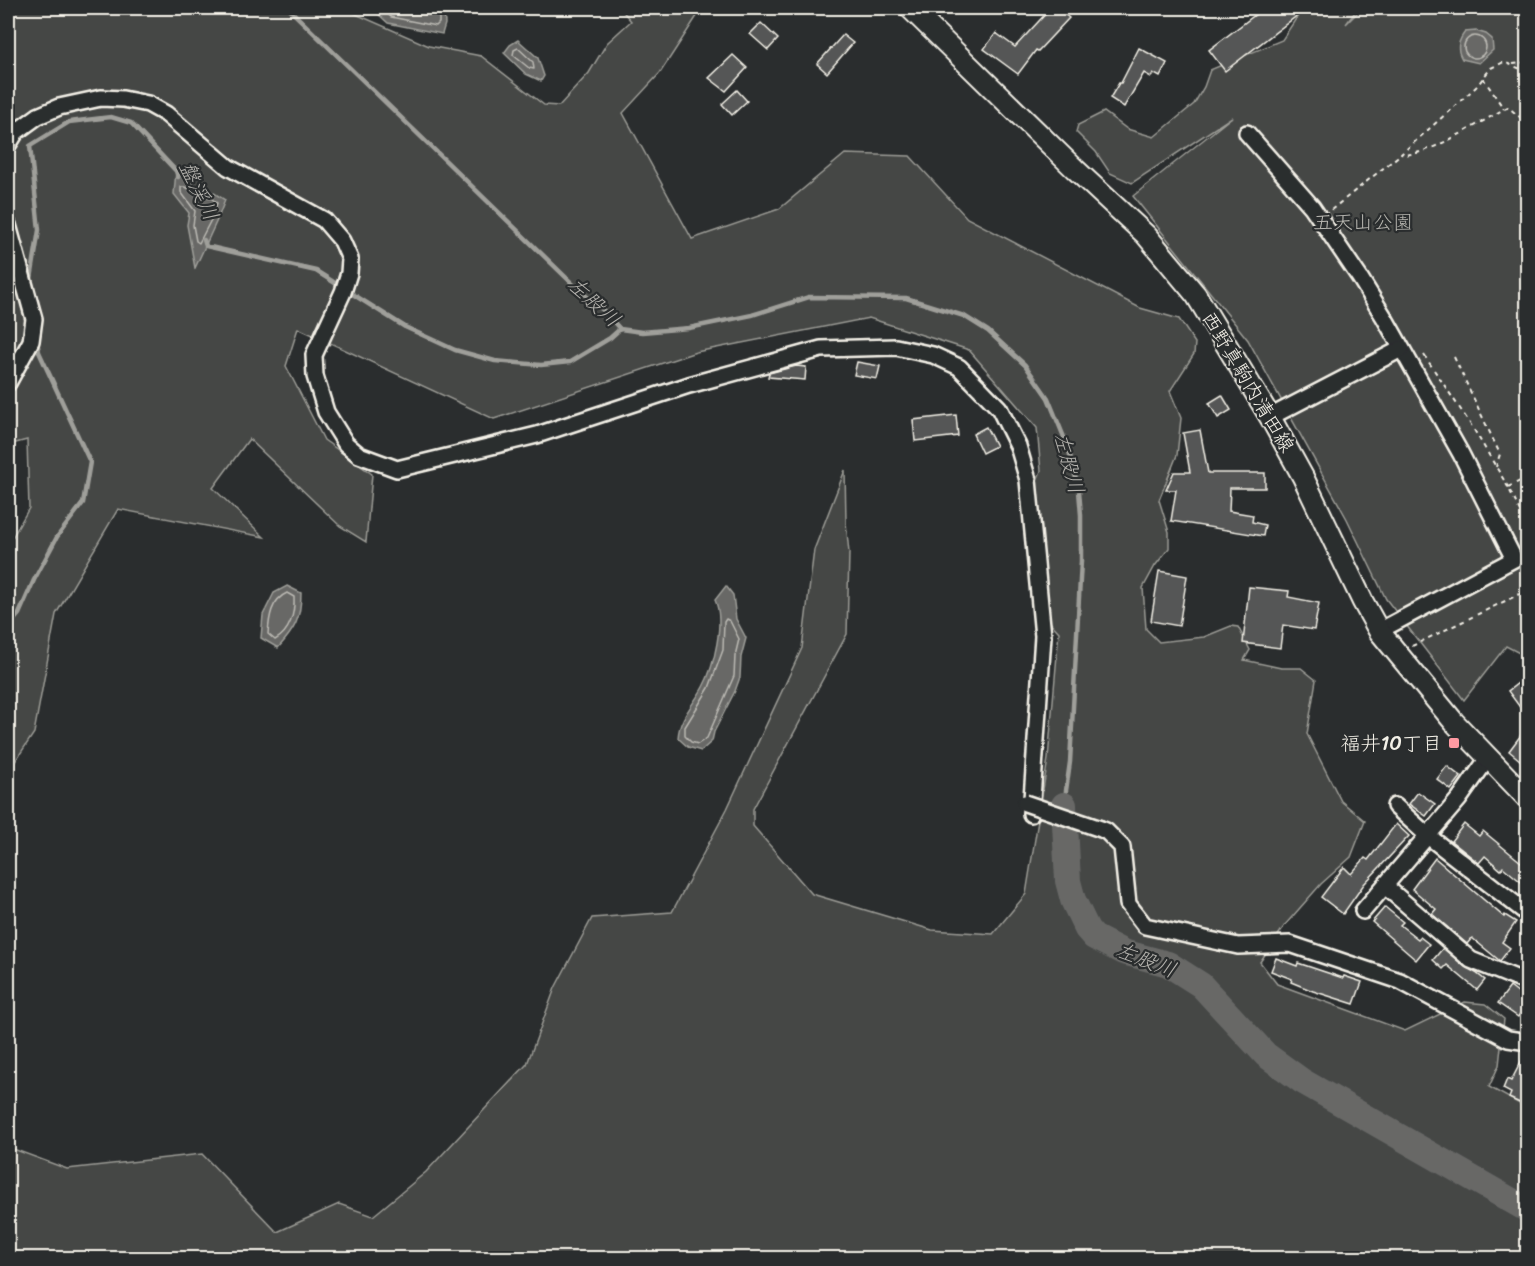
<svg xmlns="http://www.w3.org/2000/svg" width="1535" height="1266" viewBox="0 0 1535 1266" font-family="Sriracha,'Klee One',sans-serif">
<rect width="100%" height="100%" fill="#2a2d2e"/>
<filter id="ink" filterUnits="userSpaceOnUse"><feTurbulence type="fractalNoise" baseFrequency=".0167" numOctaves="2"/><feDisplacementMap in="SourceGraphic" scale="12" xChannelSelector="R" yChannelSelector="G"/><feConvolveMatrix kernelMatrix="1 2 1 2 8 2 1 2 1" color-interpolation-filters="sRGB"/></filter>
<g filter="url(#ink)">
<g fill="#444645" stroke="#9c9c96" stroke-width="1.5">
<path d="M8 8H342L429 46 481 56 544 105 559 106 589 73 607 43 631 21 620 8H698L699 13 660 73 623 113 692 239 779 209 845 154 910 156 967 218 1140 308 1179 319 1195 343 1194 354 1170 391 1181 418 1177 455 1159 500 1169 532V548L1155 566 1143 588 1146 629 1159 642 1204 637 1231 626 1238 627 1250 650 1244 660 1281 668H1301L1316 680 1307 734 1341 801 1365 821 1351 857 1321 884 1285 925 1260 962 1277 984 1405 1031 1465 1002 1485 1004 1504 1019 1499 1065 1489 1087 1527 1108V1258H8V1147L67 1169 202 1154 277 1232 339 1204 373 1216 426 1172 527 1064 555 988 592 918 672 912 727 809 802 648 814 550 845 470 846 522 849 553 847 634 753 809V826L812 894 932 930 993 934 1026 894 1048 759 1059 632 1049 621 1034 496 1036 483 1041 471 1037 428 969 350 869 318 696 352 494 419 298 328 286 366 324 440 372 474 366 542 340 526 249 439 213 488 264 537 118 509 56 614 34 733 8 772V545L29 508 27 440 8 445Z"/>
<path d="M1303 8H1358L1346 24 1362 8H1527V657L1506 646 1464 700 1386 599 1347 519 1248 340 1133 196 1232 117 1132 183 1110 173 1096 152 1076 132 1078 125 1104 112 1127 129 1154 137 1194 104 1204 87 1210 70 1282 40Z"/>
</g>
<g fill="#676866" stroke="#9f9f9a" stroke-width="1.5">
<path d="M362 8H444L445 24 442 34 388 23 376 12Z"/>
<path d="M1476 31 1486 34 1492 39 1493 50 1479 63 1462 59C1456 49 1458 41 1465 32Z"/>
<path d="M518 40 538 58 544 76 541 81 526 74 504 53 510 45Z"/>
<path d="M176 171 192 184 214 193 225 200 218 218 195 268 187 225 189 213 174 194Z"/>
<path d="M287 586 301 593C301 619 295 629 278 648L261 638 263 615 274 593Z"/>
<path d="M726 586 733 595 736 619 746 638 741 657 740 677 735 691 714 732 712 741 701 751 688 747 678 738C679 718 694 704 703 687 714 667 725 621 715 600Z"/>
</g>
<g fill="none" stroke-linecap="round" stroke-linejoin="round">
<g stroke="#bcbab4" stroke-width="1.5">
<path d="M380 8 391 17 436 26 439 23V8"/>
<circle cx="1475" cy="47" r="11"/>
<path d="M518 48 533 62 534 69 529 68 513 55 514 50Z"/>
<path d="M185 187 211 198 217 203 213 216 199 243 196 241 193 225 195 211 181 192V187Z"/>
<path d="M287 593 294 597C295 613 290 632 275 640L268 634C269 618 271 600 287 593Z"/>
<path d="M726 619 730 621 739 639 735 656 734 676 707 738 698 744 691 742 685 736V727L709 688 723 650 724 622Z"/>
</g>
<g stroke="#9f9f9a" stroke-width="4.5">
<path d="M288 8 579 290 603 310 620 329 642 332 689 328 752 315 809 297 906 298 964 316 988 331 1025 365 1048 398 1068 447 1079 491 1081 515V561L1070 762 1064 805"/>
<path d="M204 240 206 246 316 271 405 327 455 350 495 361 541 365 570 362 610 338 620 329"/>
<path d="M30 285 39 230 30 146 69 122 111 117 131 123 176 171 178 177"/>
<path d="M8 627 19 614 34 580 57 537 83 503 90 462 39 352 37 341"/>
</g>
<path stroke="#676866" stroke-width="26" d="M1064 805 1068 881 1073 900 1087 929 1094 937 1123 952 1168 964 1201 985 1266 1055 1302 1081 1528 1210"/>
</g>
<g fill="#555756" stroke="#f4f1e8" stroke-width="1.5">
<path d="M1051 8H1058L1069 18 1038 51 1036 50 1018 74 984 49 996 33 1015 47Z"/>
<path d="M1264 8H1307L1225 71 1209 50Z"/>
<path d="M761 23 778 39 768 50 750 34Z"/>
<path d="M843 35 853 43 827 73 817 64Z"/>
<path d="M1139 48 1167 63 1160 77 1153 73 1151 77 1144 73 1124 107 1110 98 1119 83H1121Z"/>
<path d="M733 55 747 68 726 91 709 78Z"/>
<path d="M737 90 747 101 732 115 722 104Z"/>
<path d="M857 362 880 366 877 379 854 375Z"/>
<path d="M796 366 806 367 805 380 768 377 769 373Z"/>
<path d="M1222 395 1231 410 1218 418 1209 403Z"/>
<path d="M956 415 958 436 915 441 913 420Z"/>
<path d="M986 427 996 446 982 453 973 434Z"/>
<path d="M1200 430 1208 473H1265V488H1230L1229 511 1253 515 1252 522 1265 525 1263 536 1171 521 1176 490H1166L1174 472H1190L1183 433Z"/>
<path d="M1159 571 1187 576 1179 626 1151 621Z"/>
<path d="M1249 587 1289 591 1288 597 1319 603 1314 630 1283 625 1280 648 1243 643Z"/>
<path d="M1527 676V717L1508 691Z"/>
<path d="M1527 727V766L1509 751Z"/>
<path d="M1447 766 1461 777 1451 790 1437 779Z"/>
<path d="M1418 792 1435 804 1426 816 1409 804Z"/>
<path d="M1396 824 1409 836 1364 884 1343 914 1321 897 1344 867 1351 874 1365 858 1368 860Z"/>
<path d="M1464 824 1479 836 1483 831 1527 867V887L1503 867 1501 870 1485 856 1479 863 1451 841Z"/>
<path d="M1435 858 1504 917 1505 915 1516 922 1502 942 1510 948 1500 961 1472 938 1467 944 1432 914 1436 909 1412 889Z"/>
<path d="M1385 907 1403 922 1400 925 1418 939 1420 937 1429 944 1416 960 1372 922Z"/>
<path d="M1443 948 1465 967 1476 973 1485 980 1477 990 1447 965 1443 969 1433 960Z"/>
<path d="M1276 958 1297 966 1298 963 1343 978 1344 976 1362 982 1354 1004 1313 991 1291 982 1292 979 1271 971Z"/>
<path d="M1510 987 1527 1000V1003L1518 1017 1498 1003Z"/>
<path d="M1526 1052H1527V1092L1522 1104 1509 1098 1511 1093 1503 1089 1507 1079 1511 1081Z"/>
</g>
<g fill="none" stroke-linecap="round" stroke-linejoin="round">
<g stroke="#f4f1e8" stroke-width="20">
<g id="minor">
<path d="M1247 133 1312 207 1360 278 1384 317 1461 454 1514 559 1379 631"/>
<path d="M8 145 16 132 38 116 59 107 101 98 123 99 148 104 166 114 228 167 324 220 342 241 350 259 349 273 343 292 314 355 315 376 326 412 346 444 359 455 397 469 537 435 689 385 821 349 896 347 933 355 959 367 999 408 1018 446 1028 480 1043 636 1031 814"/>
<path d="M8 225 34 319 31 341 8 383"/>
<path d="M1270 417 1401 349"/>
<path d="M1395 806 1428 836 1528 914"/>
<path d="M1101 829 1106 831 1122 847 1128 904 1145 926 1238 946 1290 944 1400 981 1508 1039 1528 1042"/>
<path d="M1385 886 1471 960 1528 983"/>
<path d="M1363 911 1459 799 1488 758"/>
</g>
</g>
<g stroke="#f4f1e8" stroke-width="24">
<path id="major" d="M910 8 1075 169 1146 235 1196 295 1270 417 1303 477 1363 602 1379 631 1454 722 1528 799"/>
</g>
<g stroke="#f4f1e8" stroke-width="2" stroke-dasharray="4.5 4.5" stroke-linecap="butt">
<path d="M1525 8 1528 10"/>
<path d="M1513 64 1528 62"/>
<path d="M1528 72 1504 62 1491 68 1476 87 1401 154C1425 159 1485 119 1508 107L1528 124"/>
<path d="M1483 78 1504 109"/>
<path d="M1331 210 1401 154"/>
<path d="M1424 355 1473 428 1508 487"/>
<path d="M1454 357 1500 454 1496 467"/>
<path d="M1528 477 1508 487 1528 527"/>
<path d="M1412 646 1528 590"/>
</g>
<use href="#minor" stroke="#2a2d2e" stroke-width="15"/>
<use href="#major" stroke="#2a2d2e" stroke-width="20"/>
<g stroke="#f4f1e8" stroke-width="20" stroke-linecap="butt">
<path id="minor-bridge" d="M1025 803 1101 829"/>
</g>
<use href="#minor-bridge" stroke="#2a2d2e" stroke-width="15"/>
</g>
</g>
<rect fill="#ff9aa2" stroke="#2a2d2e" stroke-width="2" x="1448" y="737" width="12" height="12" rx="3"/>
<g text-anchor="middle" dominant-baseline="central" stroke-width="4.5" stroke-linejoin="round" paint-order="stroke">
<g font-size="20" fill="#b6b5af" stroke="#2a2d2e">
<text x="1363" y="222">五天山公園</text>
</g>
<g font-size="20" fill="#f4f1e8" stroke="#2a2d2e">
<text transform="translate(1248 382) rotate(59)">西野真駒内清田線</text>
</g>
<g font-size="20" fill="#f4f1e8" stroke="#2a2d2e" text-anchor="end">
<text x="1442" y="743">福井10丁目</text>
</g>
<g font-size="21" font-style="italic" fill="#b5b3ae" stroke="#2a2d2e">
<text transform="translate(199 191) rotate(64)">盤渓川</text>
<text transform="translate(594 302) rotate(42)">左股川</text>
<text transform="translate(1069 463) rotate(75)">左股川</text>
<text transform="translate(1146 960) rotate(21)">左股川</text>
</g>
</g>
<rect width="1535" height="1266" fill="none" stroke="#2a2d2e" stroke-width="30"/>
<rect x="15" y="15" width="1505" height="1236" fill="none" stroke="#f4f1e8" stroke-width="2" filter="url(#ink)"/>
</svg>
